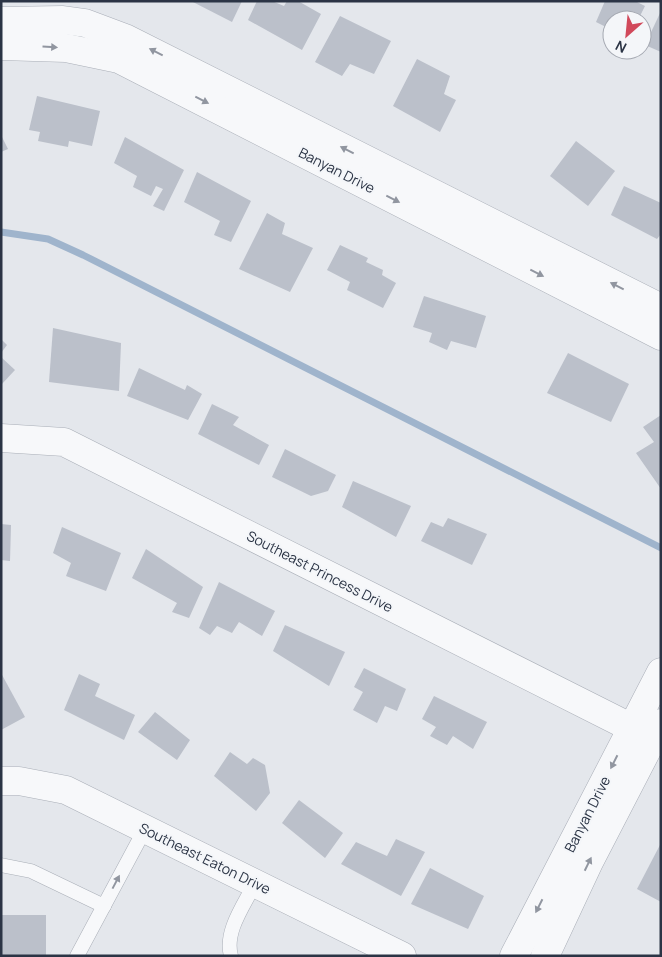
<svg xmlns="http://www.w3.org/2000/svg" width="662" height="957" viewBox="0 0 662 957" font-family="Manrope,sans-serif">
<rect width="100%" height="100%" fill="#e4e7ec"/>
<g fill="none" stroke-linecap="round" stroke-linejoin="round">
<path stroke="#9fb4cc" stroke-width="7" d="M1 232 48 239 83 255 661 548"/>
</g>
<g fill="#bbc0ca">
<path d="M191 1H242L232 22Z"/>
<path d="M257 1H272L284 6 287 1H298L321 14 302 50 248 20Z"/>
<path d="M605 1H635L645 6 638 20H612V30L596 22Z"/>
<path d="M661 11V52L645 45Z"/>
<path d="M340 16 391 41 374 74 350 64 342 76 315 62Z"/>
<path d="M417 59 450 76 444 94 456 100 440 132 393 106Z"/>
<path d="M37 96 100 111 92 146 69 141 68 147 38 141 40 132 29 130Z"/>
<path d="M1 135 8 149 1 152Z"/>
<path d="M125 137 184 170 164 211 153 206 163 189 156 186 151 196 133 187 137 176 114 163Z"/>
<path d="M576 141 615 171 588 206 550 176Z"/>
<path d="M197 172 251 201 231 242 214 235 220 221 184 202Z"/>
<path d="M624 186 661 203V234L657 239 611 215Z"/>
<path d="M267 213 285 223 282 234 313 248 290 292 239 269Z"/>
<path d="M340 245 368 258 366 262 383 270 382 275 396 283 383 308 347 290 350 282 327 270Z"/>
<path d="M424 296 486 316 476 348 451 341 447 350 429 342 432 333 413 327Z"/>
<path d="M53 328 121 343 119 391 49 382Z"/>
<path d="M1 339 7 345 1 353Z"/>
<path d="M568 353 629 384 611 422 547 393Z"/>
<path d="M1 357 15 370 1 385Z"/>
<path d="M139 368 185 390 187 385 202 394 188 420 127 396Z"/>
<path d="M212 404 239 417 233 425 269 445 259 465 198 434Z"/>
<path d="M661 415V489L636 453 654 442 643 427Z"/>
<path d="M285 449 336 475 328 491 311 496 272 477Z"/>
<path d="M353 481 411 506 396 537 342 507Z"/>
<path d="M448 518 487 534 472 565 421 541 431 522 443 527Z"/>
<path d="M1 524 11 525 10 561 1 560Z"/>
<path d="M62 527 121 553 106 591 66 576 71 563 53 553Z"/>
<path d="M146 549 203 587 189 618 172 612 177 603 132 578Z"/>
<path d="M219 582 275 611 262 636 239 622 232 633 217 626 210 635 199 628Z"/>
<path d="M285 625 345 652 329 686 273 651Z"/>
<path d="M364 668 406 689 397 711 385 706 377 723 353 710 363 692 354 687Z"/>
<path d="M1 673 25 717 1 730Z"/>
<path d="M79 674 100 684 95 696 135 715 124 740 64 710Z"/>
<path d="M434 696 487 722 473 749 453 736 447 745 430 736 436 727 422 719Z"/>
<path d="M155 712 190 740 177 760 138 732Z"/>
<path d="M230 752 247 764 253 758 265 765 270 793 256 811 214 776Z"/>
<path d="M299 800 343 833 325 858 282 823Z"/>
<path d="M396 839 425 852 401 896 341 864 356 842 387 856Z"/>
<path d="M661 843V902L637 889Z"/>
<path d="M430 868 484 896 468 929 411 904Z"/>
<rect x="1" y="915" width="45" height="41"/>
</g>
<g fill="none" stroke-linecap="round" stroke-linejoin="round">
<g stroke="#a9aeb7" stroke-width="15">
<g id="lane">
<path d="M1 865 31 871 104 906"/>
<path d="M77 956 145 829"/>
<path d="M231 956C224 931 245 904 255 883"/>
</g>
</g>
<g stroke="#a9aeb7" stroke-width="29">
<g id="street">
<path d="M1 21 63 20 85 23 125 38 661 308"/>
<path d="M1 46 66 48 119 59 661 336"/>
<path d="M1 438 64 442 632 728"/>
<path d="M1 781H19L66 790 402 956"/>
<path d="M514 956 661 672"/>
<path d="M545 956 589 862 661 723"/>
</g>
</g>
<use href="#lane" stroke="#f7f8fa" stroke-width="14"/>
<use href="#street" stroke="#f7f8fa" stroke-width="28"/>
</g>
<defs><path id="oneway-solid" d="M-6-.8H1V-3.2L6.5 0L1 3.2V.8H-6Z" transform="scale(1.25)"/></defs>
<g fill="#9196a0">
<use href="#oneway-solid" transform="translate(50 47) rotate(3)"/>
<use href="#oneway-solid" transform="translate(156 52) rotate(-153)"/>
<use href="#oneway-solid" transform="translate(202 100) rotate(27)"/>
<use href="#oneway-solid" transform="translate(347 150) rotate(-153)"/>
<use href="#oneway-solid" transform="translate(393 199) rotate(27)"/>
<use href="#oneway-solid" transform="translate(537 273) rotate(27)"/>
<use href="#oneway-solid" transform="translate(617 286) rotate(-153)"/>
<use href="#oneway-solid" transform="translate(614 762) rotate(117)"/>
<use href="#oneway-solid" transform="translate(588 864) rotate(-64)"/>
<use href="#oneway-solid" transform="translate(116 882) rotate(-62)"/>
<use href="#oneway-solid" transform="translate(539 906) rotate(117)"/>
</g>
<g text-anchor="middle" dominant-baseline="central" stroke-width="4" stroke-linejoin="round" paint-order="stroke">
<g font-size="14" fill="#2b3445" stroke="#f4f6f9">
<text transform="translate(337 170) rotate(27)">Banyan Drive</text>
<text transform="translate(320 571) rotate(27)">Southeast Princess Drive</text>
<text transform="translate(587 814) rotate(-63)">Banyan Drive</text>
<text transform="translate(205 858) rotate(26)">Southeast Eaton Drive</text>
</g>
</g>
<rect width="662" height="957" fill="none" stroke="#2b3445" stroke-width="5"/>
<g transform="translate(627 35) rotate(207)"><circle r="24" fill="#f4f6f9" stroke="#a4a8b1"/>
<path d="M0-4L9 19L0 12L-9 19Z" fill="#d1495b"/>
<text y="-8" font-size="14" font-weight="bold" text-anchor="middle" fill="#2b3445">N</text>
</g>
</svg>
